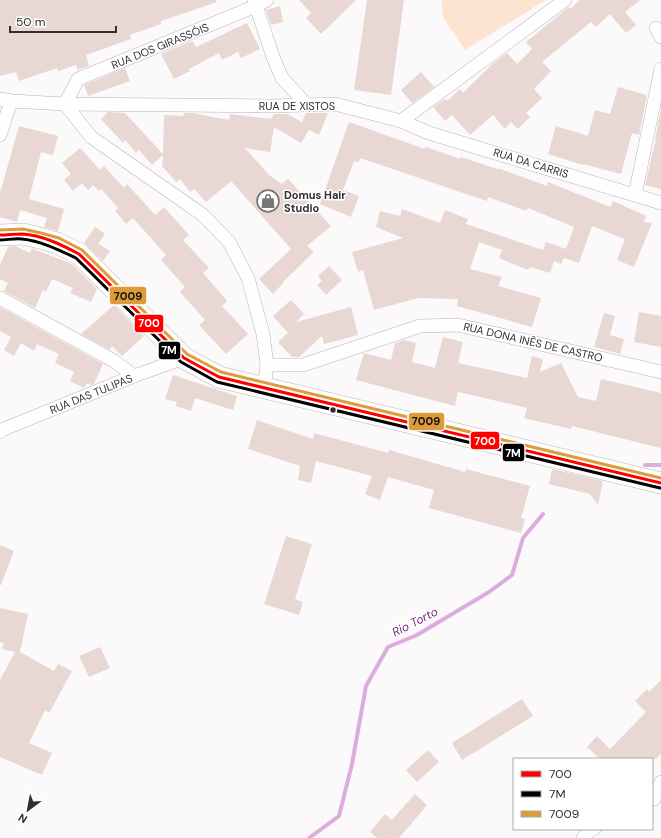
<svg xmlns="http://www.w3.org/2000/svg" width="661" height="838" viewBox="0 0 661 838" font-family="'DM Sans',sans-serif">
<rect width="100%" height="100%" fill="#fbf9fa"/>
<path fill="#fce4d1" d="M441 0H546L465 50 443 17Z"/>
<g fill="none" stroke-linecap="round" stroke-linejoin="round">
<g stroke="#dcacdf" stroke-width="4">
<path d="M645 465H661"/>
<path d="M309 838 339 816 352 764 366 686 388 647 417 635 489 592 512 575 523 538 543 514"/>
</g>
</g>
<g fill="#e8d7d3">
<path d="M0 0H216L217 2 161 21V24L130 35 131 39 86 55 89 66 78 70 76 65 58 71 57 68 19 81 16 72 0 76Z"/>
<path d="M299 0H356L321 34 306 18 311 13Z"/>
<path d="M367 0H404L391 95 354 90Z"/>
<path d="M580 0H640L625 12 636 25 626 33 610 14 596 27 591 22 542 62 551 71 534 89 542 98 526 113 530 117 518 129 511 122 505 129 493 115 470 135 452 115 445 121 433 107 445 99 447 101 460 89 463 93 493 63 507 53 517 64 532 49 526 42 569 7 570 9Z"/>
<path d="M280 6 283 22 271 25 266 10Z"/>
<path d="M247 23 260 49 241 58 238 52 222 60 219 53 189 69 190 71 174 79 161 54 192 41 196 47Z"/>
<path d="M125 68 130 81 88 96 84 85Z"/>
<path d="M421 72 434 87 412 103 401 90Z"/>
<path d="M618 87 647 95 639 135 632 133 621 174 583 164V165L548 154 556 126 588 136 595 110 610 114Z"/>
<path d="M661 109V189L645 185 656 139H655Z"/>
<path d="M108 112 125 113 163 154 164 115 183 116 184 113H192L229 120 230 114 271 119 274 114H287L302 122 306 113H328L319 135 309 130 301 143 274 127 270 152 245 148 269 175 282 184 288 179 331 226 307 246 314 252 283 282V283L273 294 259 279 291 249 231 181 206 202 194 189 190 192 180 179 176 182 162 166 163 155 152 165 139 150 136 153 125 140 123 143 101 119Z"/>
<path d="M349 122 425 149 426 147 460 159 461 157 500 170 498 168 547 186 548 182 610 207 613 201 646 216 644 222 652 223 634 267 617 260 625 239 592 226 579 263 564 258 561 264 554 261 550 273 530 267 528 270 499 258 502 250 479 242 470 269 502 277 498 286 541 298 532 327 457 306 458 299 418 298 374 310 363 270 358 272 352 252 403 238 376 227 380 211 400 216 402 209 440 223 445 210 468 219 466 224 543 250 546 242 566 249 574 227 528 208 526 211 488 197 487 201 360 158 359 162 354 161 343 190 359 196 351 217 320 204Z"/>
<path d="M19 126 58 136 53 155 41 152 29 199 64 209 58 231 44 227 47 218 20 210 17 222 0 217V193Z"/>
<path d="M80 148 100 170 104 166 124 188 127 184 155 215 164 207 189 235 183 240 209 268 203 273 227 301 222 306 248 334 226 354 199 325 205 320 180 292 185 287 161 260 166 255 133 218 126 224 115 211 118 208 101 189 99 191 93 185 88 190 82 183 73 191 64 180 71 174 62 163Z"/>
<path d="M95 227 105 234 98 244 110 251 103 261 84 243Z"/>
<path d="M15 246 30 253 32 248 36 250 72 264 97 289 91 302 70 293 73 288 52 279 46 292 43 290 35 308 4 291 8 283 0 279V265L8 247Z"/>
<path d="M329 266 342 280 326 295 317 285 322 281 318 276Z"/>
<path d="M291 300 304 314 296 322 351 307 358 335 324 344 322 336 299 357H292L278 342 288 333 273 316Z"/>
<path d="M114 305 144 336 122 356 112 346 110 350 81 334Z"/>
<path d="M0 307 103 364 94 384 91 385 87 383 84 388 70 381 74 372 55 363 59 354 37 344 34 351 21 343 14 356 4 350 11 337 0 331Z"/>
<path d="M639 312 661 316V347L634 342Z"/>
<path d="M604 313 615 316 610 335 624 339 620 354 594 347Z"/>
<path d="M443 337 463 342 458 363 527 378 532 356 543 359 540 372 561 363 578 397 596 401 601 379 661 393V448L572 426 571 429 524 418 527 408 458 392 455 406 356 380 364 353 391 360 395 343 404 340 416 343 412 362 435 368Z"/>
<path d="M173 375 237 396 233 410 195 398 191 411 176 406 177 402 165 399Z"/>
<path d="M257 420 313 439 314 433 388 453 389 450 465 472 466 469 530 486 521 518 525 519 521 533 429 508 434 490 388 477 380 500 365 494 372 476 316 461 311 483 298 480 300 466 248 449Z"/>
<path d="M552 469 603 481 598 505 590 494 549 484Z"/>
<path d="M286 536 312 544 295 599 303 602 299 615 264 604Z"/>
<path d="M0 545 14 551 1 585H0Z"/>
<path d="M0 608 28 614 20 652 54 671 58 664 72 671 49 713 45 710 29 743 52 753 42 775 0 757V680L15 652 2 649 4 643 0 642Z"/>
<path d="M100 647 110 668 89 677 79 656Z"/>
<path d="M661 680V754L656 759H600L587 747 597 736 610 749 646 712 635 701 647 689 649 692Z"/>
<path d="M522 699 533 716 462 760 452 743Z"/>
<path d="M428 750 439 762 417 782 406 770Z"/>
<path d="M415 794 427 805 399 838H377L370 832 385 814 392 820Z"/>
</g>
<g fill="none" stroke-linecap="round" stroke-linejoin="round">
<g stroke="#b7b5b6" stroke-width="14">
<g id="street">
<path d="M254 0 273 57 282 78 307 105"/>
<path d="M656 28 661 37"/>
<path d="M0 99 11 101 65 104 273 106 335 104 401 121 565 0"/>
<path d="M401 121 429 133 661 203"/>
<path d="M0 135 11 101"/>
<path d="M635 195 661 69"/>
<path d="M0 298 114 361 134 376"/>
<path d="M267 365H303L420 326 458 325 661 372"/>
<path d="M264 388 267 365 263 334 248 278 229 242 203 215 91 137 65 104 78 79 256 6 267 0"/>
<path d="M0 432 4 429 134 376 184 358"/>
<path d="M654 799 661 782"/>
<path d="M583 838 589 831 594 829"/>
</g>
</g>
<g stroke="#b7b5b6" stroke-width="22">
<path id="primary" d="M0 235 23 234 40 238 57 243 79 254 184 358 219 377 661 483"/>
</g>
<use href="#street" stroke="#fefefe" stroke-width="13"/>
<use href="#primary" stroke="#fefefe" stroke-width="21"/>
<g stroke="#fff" stroke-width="6">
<path id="bus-1" d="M0 235C7 235 15 234 22 234 42 235 62 245 79 254L184 358 219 377 661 483"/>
</g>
<g stroke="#fff" stroke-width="6">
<path id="bus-2" d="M0 240C7 240 15 238 22 239 41 241 59 250 76 258L181 362 217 382 660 488"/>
</g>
<g stroke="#fff" stroke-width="6">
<path id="bus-3" d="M0 230 23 229 41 233 59 238 82 250 187 354 221 372 661 478"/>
</g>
<use href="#bus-1" stroke="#f00" stroke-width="3"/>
<use href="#bus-2" stroke="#000" stroke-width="3"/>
<use href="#bus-3" stroke="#dd9c39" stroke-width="3"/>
</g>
<defs>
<g id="shop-ring" transform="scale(1.15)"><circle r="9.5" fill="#fff" stroke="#777575" stroke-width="1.5"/><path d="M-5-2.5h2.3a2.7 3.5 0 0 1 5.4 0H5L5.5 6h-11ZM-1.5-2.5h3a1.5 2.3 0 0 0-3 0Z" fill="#777575"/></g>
</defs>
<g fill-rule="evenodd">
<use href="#shop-ring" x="268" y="201"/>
</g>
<circle fill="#302e2e" stroke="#fff" stroke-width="1.5" cx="333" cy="410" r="3.5"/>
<g text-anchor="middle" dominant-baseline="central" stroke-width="3" stroke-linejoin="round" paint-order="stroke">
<g font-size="11" fill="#302e2e" stroke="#fff">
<text transform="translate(160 46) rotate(-22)">RUA DOS GIRASSÓIS</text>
<text x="297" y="106">RUA DE XISTOS</text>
<text transform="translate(531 163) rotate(17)">RUA DA CARRIS</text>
<text transform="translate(533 342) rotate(13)">RUA DONA INÊS DE CASTRO</text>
<text transform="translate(91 394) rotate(-22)">RUA DAS TULIPAS</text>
</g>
<g font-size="11" font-weight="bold" fill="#302e2e" stroke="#fff" text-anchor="start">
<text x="284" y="195">Domus Hair<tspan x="284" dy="13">Studio</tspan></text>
</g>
<g font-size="12" font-style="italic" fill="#77277e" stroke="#fff">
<text transform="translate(415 622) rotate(-27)">Rio Torto</text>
</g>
</g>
<g stroke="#fff" stroke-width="1.5">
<rect x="109" y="286" width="38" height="19" rx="4" fill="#dd9c39"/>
<rect x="134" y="314" width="30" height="19" rx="4" fill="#f00"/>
<rect x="158" y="341" width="23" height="19" rx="4" fill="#000"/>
<rect x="408" y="412" width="37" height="19" rx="4" fill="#dd9c39"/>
<rect x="470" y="431" width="30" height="19" rx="4" fill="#f00"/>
<rect x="502" y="443" width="23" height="19" rx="4" fill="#000"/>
</g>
<g font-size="11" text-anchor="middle" font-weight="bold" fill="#fff">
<text x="149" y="327">700</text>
<text x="169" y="354">7M</text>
<text x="485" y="445">700</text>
<text x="513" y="457">7M</text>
</g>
<g font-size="11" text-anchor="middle" font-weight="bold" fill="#111">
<text x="128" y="300">7009</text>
<text x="426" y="425">7009</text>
</g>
<rect x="513" y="758" width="140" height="72" fill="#ffffff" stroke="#acabab"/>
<rect x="521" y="771" width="20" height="6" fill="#ff0000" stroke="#acabab"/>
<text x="549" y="778" font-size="12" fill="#302e2e">700</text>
<rect x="521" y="791" width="20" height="6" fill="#000000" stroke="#acabab"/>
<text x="549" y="798" font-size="12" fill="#302e2e">7M</text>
<rect x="521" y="811" width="20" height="6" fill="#dd9c39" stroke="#acabab"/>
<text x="549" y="818" font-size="12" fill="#302e2e">7009</text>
<g transform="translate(28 810) rotate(212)" stroke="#ffffff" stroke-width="3" paint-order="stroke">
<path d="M0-3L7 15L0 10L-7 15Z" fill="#302e2e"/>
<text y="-6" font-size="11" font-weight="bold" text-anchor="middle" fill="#302e2e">N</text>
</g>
<path d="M10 26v6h106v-6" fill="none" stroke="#302e2e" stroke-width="2"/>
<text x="16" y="26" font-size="12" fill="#302e2e" stroke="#ffffff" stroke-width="3" paint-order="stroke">50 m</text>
</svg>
